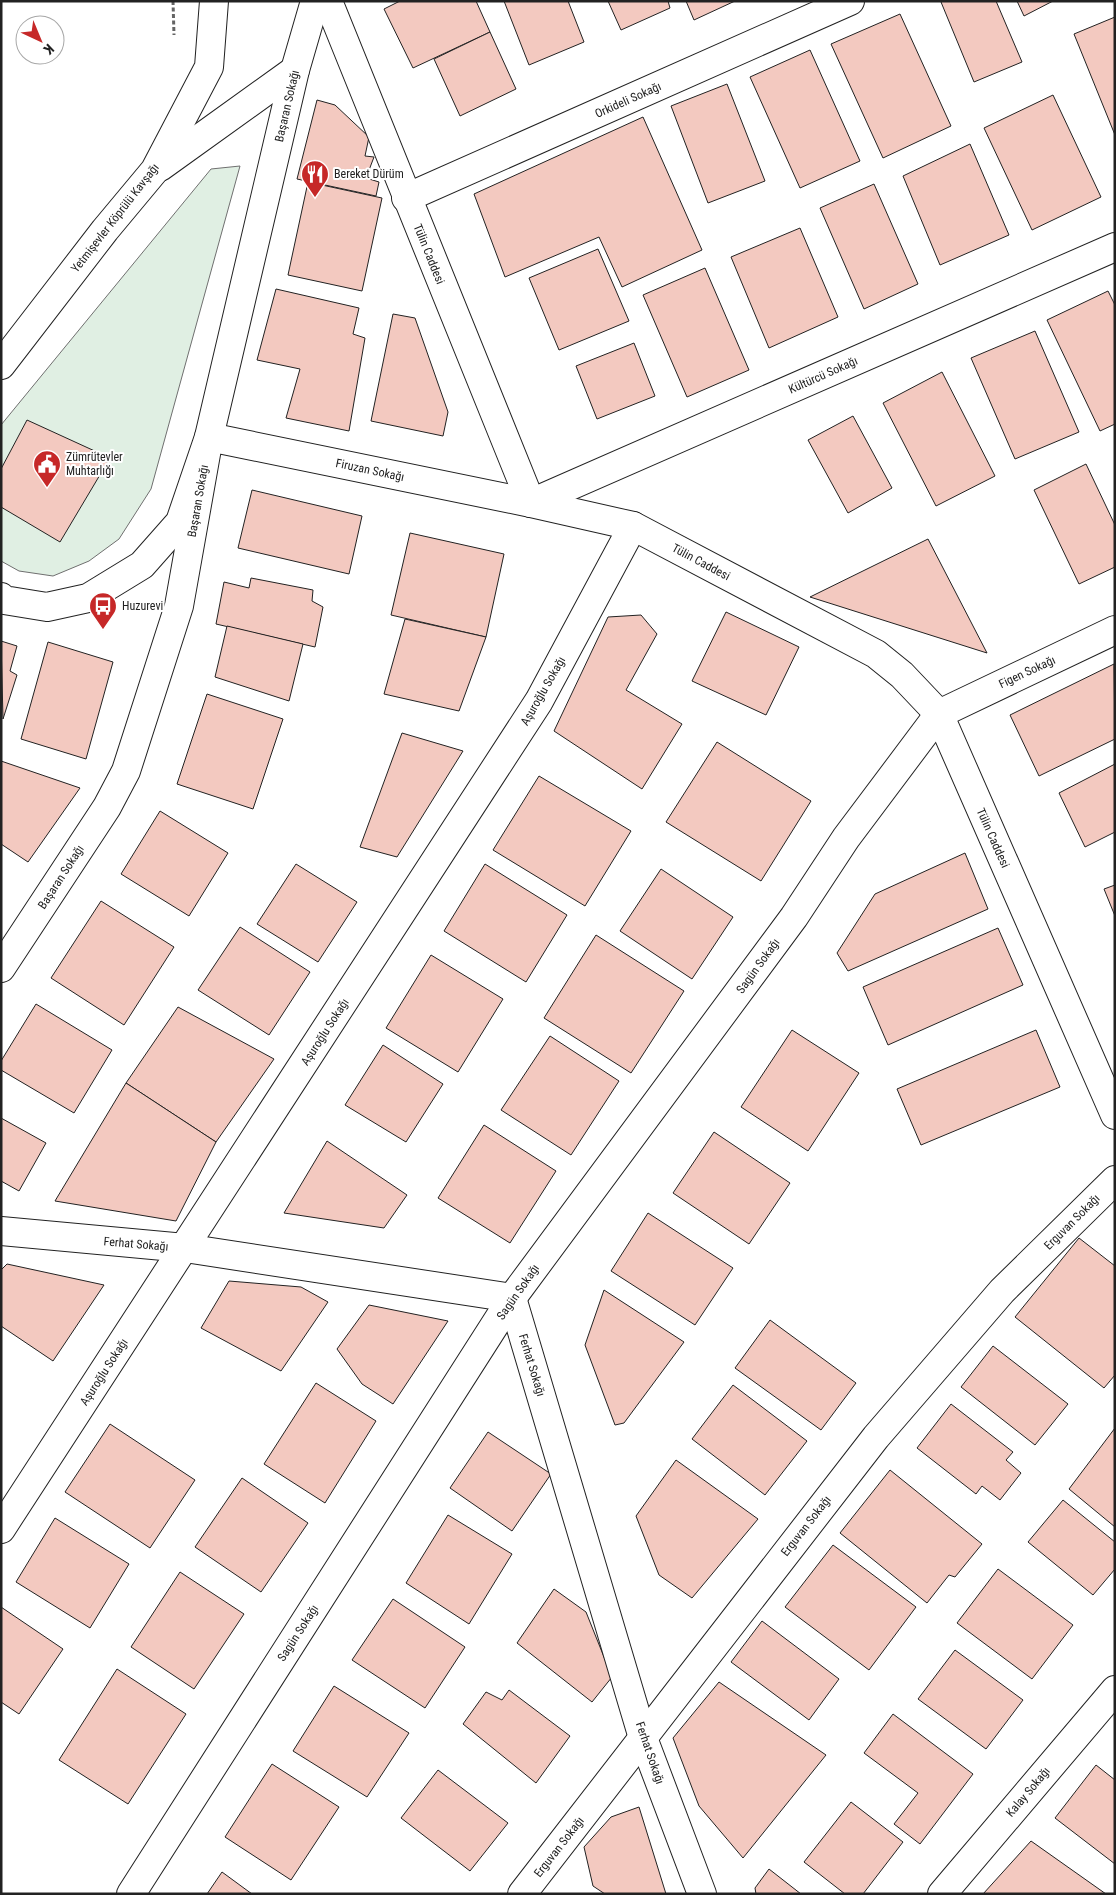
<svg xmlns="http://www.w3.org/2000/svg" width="1116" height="1895" viewBox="0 0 1116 1895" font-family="'Roboto Condensed',sans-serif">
<rect width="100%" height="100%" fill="#fff"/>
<path fill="#e0efe3" stroke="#6f6f6f" d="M240 166 151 489 119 539 89 561 53 576 19 571 1 561V425L211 169Z"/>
<g fill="#f3c9c0" stroke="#222">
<path d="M400 1H476L490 32 413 68 384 9Z"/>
<path d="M504 1H568L584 42 529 65Z"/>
<path d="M608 1H668L670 8 621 30Z"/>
<path d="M686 1H735L694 20Z"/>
<path d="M944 1H996L1022 62 974 82 941 2Z"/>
<path d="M1017 1H1053L1024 16Z"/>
<path d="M900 14 951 126 883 158 831 44Z"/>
<path d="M1115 17V135L1074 34Z"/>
<path d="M490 32 516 89 460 116 434 59Z"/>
<path d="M810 50 860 161 800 188 750 77Z"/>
<path d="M727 84 765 181 708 203 671 106Z"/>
<path d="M1053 95 1101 197 1032 230 984 128Z"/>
<path d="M317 100 335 105 369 137 365 156 374 157 366 178 379 182 376 196 297 179Z"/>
<path d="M643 117 702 250 622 287 599 237 505 277 474 194Z"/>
<path d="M970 144 1009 235 940 265 903 176Z"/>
<path d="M308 182 382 198 362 291 288 275Z"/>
<path d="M874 184 918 284 864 309 820 208Z"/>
<path d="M800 228 838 317 769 348 731 257Z"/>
<path d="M598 249 629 321 559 350 529 278Z"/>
<path d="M705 268 749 370 687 397 643 295Z"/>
<path d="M276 289 359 308 353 334 365 338 349 431 286 418 300 369 257 360Z"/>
<path d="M1108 291 1115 305V424L1100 431 1047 320Z"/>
<path d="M393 314 415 318 448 412 443 436 371 421Z"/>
<path d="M1035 331 1079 432 1015 459 971 358Z"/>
<path d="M634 343 655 396 597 419 576 366Z"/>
<path d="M942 372 995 476 936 506 883 403Z"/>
<path d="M853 416 892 488 848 513 808 440Z"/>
<path d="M27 420 110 458 60 542 1 507V469Z"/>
<path d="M1086 464 1115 525V567L1079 584 1034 490Z"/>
<path d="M252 490 362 516 349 574 238 548Z"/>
<path d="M410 533 504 554 486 637 391 615Z"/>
<path d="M928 539 987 653 810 597Z"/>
<path d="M251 578 313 590 312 601 323 607 315 647 216 624 224 582 249 588Z"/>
<path d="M726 612 799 647 766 715 692 681Z"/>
<path d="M641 615 657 634 626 690 682 724 642 789 554 731 608 617Z"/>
<path d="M405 619 486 637 459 711 384 694Z"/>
<path d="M227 626 303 644 289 701 215 677Z"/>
<path d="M1 641 17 646 10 671 17 675 3 719Z"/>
<path d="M48 642 113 662 86 759 21 739Z"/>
<path d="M1114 664 1115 739 1039 776 1010 715Z"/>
<path d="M207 694 283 719 253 809 177 784Z"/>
<path d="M402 733 463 751 397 857 360 847Z"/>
<path d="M717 742 811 801 761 881 666 822Z"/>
<path d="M1 761 80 788 28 862 1 844Z"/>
<path d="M1115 764V832L1085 847 1059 793Z"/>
<path d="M539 776 631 831 585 906 493 850Z"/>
<path d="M160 811 228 853 189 916 121 874Z"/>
<path d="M965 853 988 909 848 971 837 953 875 894Z"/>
<path d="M296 864 357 902 318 962 257 924Z"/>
<path d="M485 864 567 915 526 982 444 931Z"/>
<path d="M661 869 733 917 692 979 620 931Z"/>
<path d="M1115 885V916L1104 889Z"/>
<path d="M101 901 174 947 124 1025 51 978Z"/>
<path d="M240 927 310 972 269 1035 198 990Z"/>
<path d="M998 928 1023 985 888 1045 863 987Z"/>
<path d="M596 935 684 991 631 1073 544 1018Z"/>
<path d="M431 955 503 999 458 1072 386 1028Z"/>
<path d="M36 1004 112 1050 74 1113 1 1070V1061Z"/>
<path d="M178 1007 274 1059 216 1142 126 1083Z"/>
<path d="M792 1030 859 1073 808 1151 741 1107Z"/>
<path d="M1036 1030 1060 1087 921 1145 897 1089Z"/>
<path d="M550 1036 619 1081 571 1155 501 1110Z"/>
<path d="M383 1045 443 1084 406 1142 345 1105Z"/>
<path d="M126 1083 216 1142 176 1221 55 1201Z"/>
<path d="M1 1118 46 1143 19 1191 1 1181Z"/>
<path d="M484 1125 556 1171 510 1243 438 1198Z"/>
<path d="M714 1132 790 1183 749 1244 673 1193Z"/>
<path d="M327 1141 407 1195 384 1228 284 1213Z"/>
<path d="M648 1213 733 1268 695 1325 611 1271Z"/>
<path d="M1079 1238 1115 1266V1375L1104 1388 1015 1317Z"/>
<path d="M7 1264 104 1285 53 1361 1 1326V1270Z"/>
<path d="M229 1281 301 1287 328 1302 281 1371 201 1328Z"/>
<path d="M604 1290 684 1342 624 1423 615 1425 585 1345Z"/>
<path d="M369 1305 448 1321 393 1404 362 1384 337 1349Z"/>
<path d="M770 1320 856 1383 821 1430 735 1368Z"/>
<path d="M993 1346 1068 1404 1035 1445 961 1387Z"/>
<path d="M316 1383 376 1421 325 1503 264 1464Z"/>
<path d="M733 1385 807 1441 765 1495 692 1439Z"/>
<path d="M951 1404 1013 1452 1006 1460 1021 1473 1000 1500 982 1486 976 1494 917 1448Z"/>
<path d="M110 1424 195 1480 150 1548 65 1492Z"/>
<path d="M1115 1428V1527L1069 1489Z"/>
<path d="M488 1432 551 1474 512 1531 450 1488Z"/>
<path d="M676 1460 758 1519 692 1598 659 1575 636 1516Z"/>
<path d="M890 1470 982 1544 955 1577 949 1575 927 1603 840 1533Z"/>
<path d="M242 1478 308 1523 261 1592 195 1547Z"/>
<path d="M1063 1500 1115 1542V1569L1093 1595 1028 1542Z"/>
<path d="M448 1515 512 1554 469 1624 406 1583Z"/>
<path d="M55 1518 129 1564 90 1628 16 1582Z"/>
<path d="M833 1545 916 1607 869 1670 785 1607Z"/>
<path d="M998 1569 1073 1625 1032 1679 957 1623Z"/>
<path d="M180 1572 244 1614 194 1689 131 1647Z"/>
<path d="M554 1589 586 1612 612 1677 592 1702 517 1643Z"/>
<path d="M393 1599 465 1647 425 1708 352 1660Z"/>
<path d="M1 1607 63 1649 19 1714 1 1702Z"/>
<path d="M762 1621 839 1679 809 1720 731 1662Z"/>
<path d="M955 1650 1023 1700 986 1749 918 1699Z"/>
<path d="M117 1669 186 1714 128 1804 59 1760Z"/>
<path d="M719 1682 826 1755 743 1858 699 1806 673 1738Z"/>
<path d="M334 1686 409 1733 367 1797 293 1751Z"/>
<path d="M509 1690 570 1736 536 1783 463 1724 486 1692 502 1700Z"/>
<path d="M893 1714 973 1774 920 1844 894 1824 918 1793 864 1753Z"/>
<path d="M272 1764 339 1807 291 1880 225 1837Z"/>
<path d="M1096 1765 1115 1780V1864L1055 1818Z"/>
<path d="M438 1770 508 1823 470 1871 401 1818Z"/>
<path d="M851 1802 903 1842 863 1894H845L804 1862Z"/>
<path d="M639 1807 666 1894H605L593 1886 584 1847 611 1817Z"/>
<path d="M1031 1841 1106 1894H983Z"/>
<path d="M769 1869 801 1894H756L755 1888Z"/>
<path d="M222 1872 252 1894H207Z"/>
</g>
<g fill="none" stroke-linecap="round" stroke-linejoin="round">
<g stroke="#222" stroke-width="30">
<g id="minor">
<path d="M328 1 531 503"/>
<path d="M406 198 850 1"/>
<path d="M531 503 1115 247"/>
<path d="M1 968 107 807 126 771 179 606 209 437 531 503 633 526 876 654 902 675 939 714 1115 1115"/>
<path d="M1 1231 185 1248 512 1298 643 1738 702 1894"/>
<path d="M1 1529 539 701 633 526"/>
<path d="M131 1894 512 1298 794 917 846 838 939 714 1115 630"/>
<path d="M522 1894 876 1437 1002 1291 1115 1180"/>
<path d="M942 1894 1115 1690"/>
</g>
</g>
<g stroke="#222" stroke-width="30">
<g id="primary">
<path d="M160 167 295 70"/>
<path d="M1 365 105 230 155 170 209 67 214 1"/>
<path d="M1 597 4 600 47 607 88 598 142 565 180 522 209 437 295 70 315 1"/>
</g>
</g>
<path stroke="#646464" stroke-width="3" stroke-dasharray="4 2.5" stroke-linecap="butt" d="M173 1 174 35"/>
<use href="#minor" stroke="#fff" stroke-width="28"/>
<use href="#primary" stroke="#fff" stroke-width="28"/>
</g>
<defs>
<g id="restaurant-pin" transform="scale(1.4375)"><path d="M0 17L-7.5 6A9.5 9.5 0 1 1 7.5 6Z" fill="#c62828" stroke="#fff"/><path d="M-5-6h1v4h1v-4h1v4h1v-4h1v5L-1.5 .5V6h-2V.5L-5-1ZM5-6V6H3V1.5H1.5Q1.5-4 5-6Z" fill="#fff"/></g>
<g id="civic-pin" transform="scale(1.4375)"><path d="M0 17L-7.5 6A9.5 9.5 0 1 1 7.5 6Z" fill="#c62828" stroke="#fff"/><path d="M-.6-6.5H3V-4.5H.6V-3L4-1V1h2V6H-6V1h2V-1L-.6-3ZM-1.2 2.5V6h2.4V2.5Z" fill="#fff"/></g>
<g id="bus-pin" transform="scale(1.4375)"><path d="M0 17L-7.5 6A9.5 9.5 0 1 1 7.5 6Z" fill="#c62828" stroke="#fff"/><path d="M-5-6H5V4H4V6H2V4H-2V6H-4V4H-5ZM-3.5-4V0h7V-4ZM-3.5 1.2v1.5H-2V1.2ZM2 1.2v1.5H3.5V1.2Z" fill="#fff"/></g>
</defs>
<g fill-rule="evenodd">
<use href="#restaurant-pin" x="315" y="174"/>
<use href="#civic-pin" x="47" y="464"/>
<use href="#bus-pin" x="103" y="606"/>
</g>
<g text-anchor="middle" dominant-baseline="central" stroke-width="4" stroke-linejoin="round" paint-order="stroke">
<g font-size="12" fill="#222" stroke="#fff">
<text transform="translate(628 100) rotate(-24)">Orkideli Sokağı</text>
<text transform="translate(287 106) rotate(-77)">Başaran Sokağı</text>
<text transform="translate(115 218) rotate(-52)">Yetmişevler Köprülü Kavşağı</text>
<text transform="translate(429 254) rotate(68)">Tülin Caddesi</text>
<text transform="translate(823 375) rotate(-24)">Kültürcü Sokağı</text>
<text transform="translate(370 470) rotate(12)">Firuzan Sokağı</text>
<text transform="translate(198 501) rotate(-80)">Başaran Sokağı</text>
<text transform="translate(701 562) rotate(28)">Tülin Caddesi</text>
<text transform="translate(1027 672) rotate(-25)">Figen Sokağı</text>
<text transform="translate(543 691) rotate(-60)">Aşuroğlu Sokağı</text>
<text transform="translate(993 838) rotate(66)">Tülin Caddesi</text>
<text transform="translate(61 877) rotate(-57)">Başaran Sokağı</text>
<text transform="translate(758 966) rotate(-54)">Sagün Sokağı</text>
<text transform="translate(325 1032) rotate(-57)">Aşuroğlu Sokağı</text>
<text transform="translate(1072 1222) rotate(-45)">Erguvan Sokağı</text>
<text transform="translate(136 1244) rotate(5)">Ferhat Sokağı</text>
<text transform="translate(518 1292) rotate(-55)">Sagün Sokağı</text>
<text transform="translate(532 1365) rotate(73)">Ferhat Sokağı</text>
<text transform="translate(104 1372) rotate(-57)">Aşuroğlu Sokağı</text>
<text transform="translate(806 1526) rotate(-52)">Erguvan Sokağı</text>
<text transform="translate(298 1633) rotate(-57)">Sagün Sokağı</text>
<text transform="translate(650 1753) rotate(71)">Ferhat Sokağı</text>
<text transform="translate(1028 1792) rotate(-50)">Kalay Sokağı</text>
<text transform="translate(559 1847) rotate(-52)">Erguvan Sokağı</text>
</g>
<g font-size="12" fill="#222" stroke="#fff" text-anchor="start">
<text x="334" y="174">Bereket Dürüm</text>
<text x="66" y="457">Zümrütevler<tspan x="66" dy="14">Muhtarlığı</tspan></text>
<text x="122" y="606">Huzurevi</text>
</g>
</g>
<rect width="1116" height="1895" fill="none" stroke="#222222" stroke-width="5"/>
<g transform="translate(40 40) rotate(136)"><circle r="24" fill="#ffffff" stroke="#a7a7a7"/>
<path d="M0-4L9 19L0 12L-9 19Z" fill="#c62828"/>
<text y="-8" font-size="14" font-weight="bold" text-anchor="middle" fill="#222222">K</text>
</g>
</svg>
